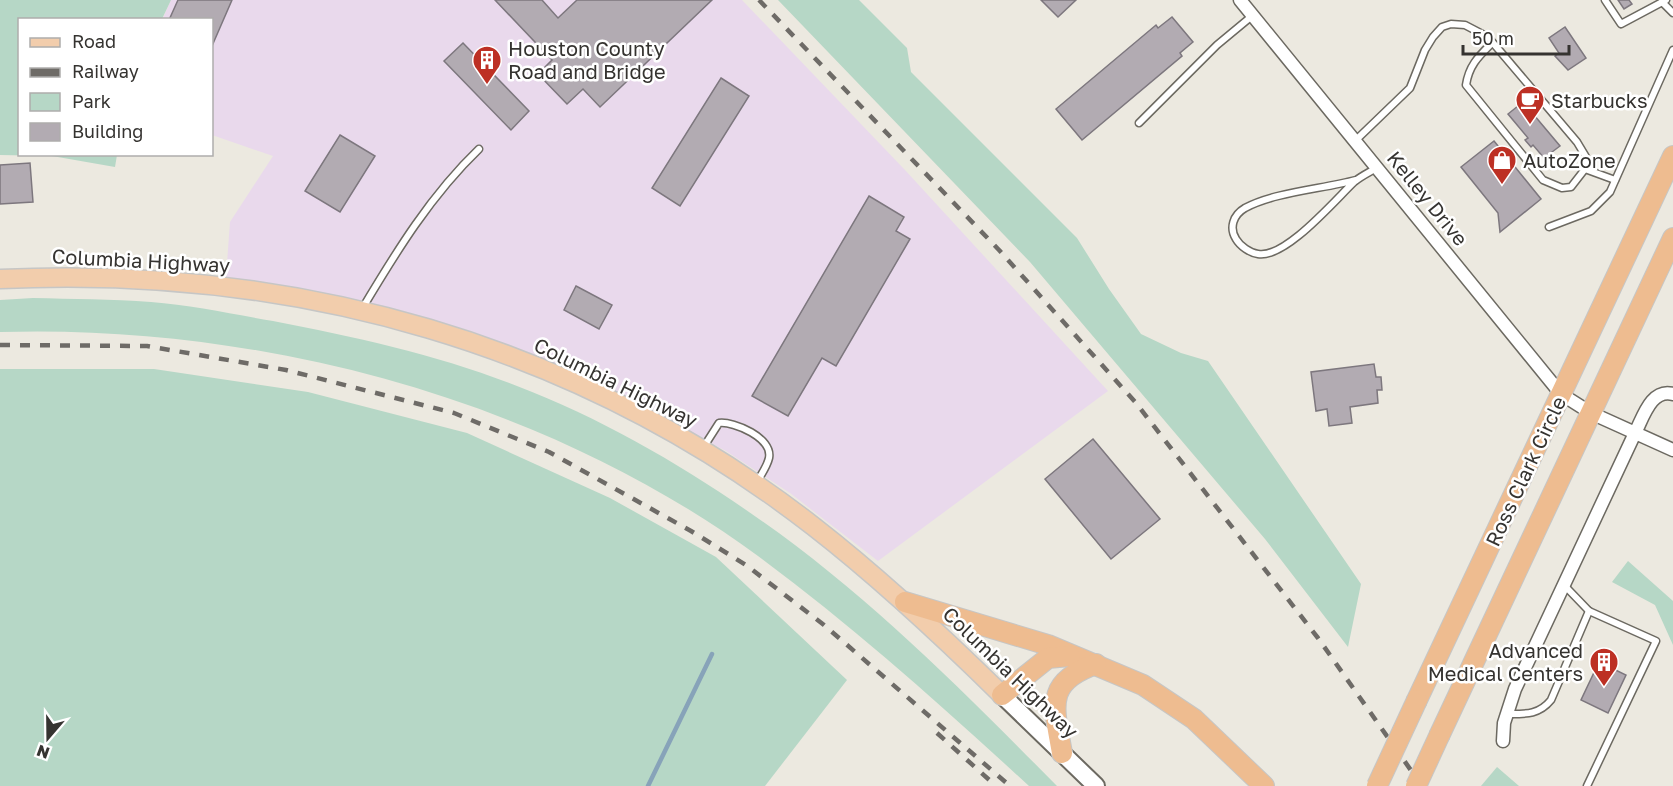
<svg xmlns="http://www.w3.org/2000/svg" width="1673" height="786" viewBox="0 0 1673 786" font-family="'Golos Text',sans-serif">
<rect width="100%" height="100%" fill="#ece9e0"/>
<path fill="#e9d9ec" d="M171 0H742L905 170 1108 391 878 561 790 493 726 451 599 384 540 358 406 312 277 285 226 277 230 222 273 156 212 135V20H162Z"/>
<g fill="#b6d7c6">
<path d="M0 0H171L162 19 20 20V154L117 155 115 167 52 156 0 155Z"/>
<path d="M778 0H859L907 48 911 72 1077 238 1109 289 1141 334 1181 353 1208 361 1361 584 1348 647 1265 539 1030 262Z"/>
<path d="M33 298C72 299 112 299 151 302 191 305 232 314 273 321 356 337 438 355 517 386 603 419 684 466 759 519 868 595 964 692 1057 786H1029C942 706 853 626 758 556 546 400 261 324 0 332V300Z"/>
<path d="M0 369H154L308 392 467 433 610 498 716 557 847 680 765 786H0Z"/>
<path d="M1628 561 1673 601V645L1655 605 1612 582Z"/>
<path d="M1497 767 1519 786H1481Z"/>
</g>
<g fill="none" stroke-linecap="round" stroke-linejoin="round">
<path stroke="#87a3b9" stroke-width="4.5" d="M648 786 712 654"/>
</g>
<g fill="#b2abb2" stroke="#7d777e" stroke-width="1.5">
<path d="M178 0H232L212 46V20H169Z"/>
<path d="M495 0H542L558 18 577 0H712L600 107 583 89 567 104 538 74 552 60Z"/>
<path d="M1041 0H1076L1058 17Z"/>
<path d="M1618 0H1629L1632 4 1624 9Z"/>
<path d="M1172 17 1193 42 1180 53 1182 56 1082 140 1056 109 1156 25 1158 28Z"/>
<path d="M1565 27 1586 58 1568 70 1555 56 1559 53 1549 38Z"/>
<path d="M463 43 529 111 511 130 444 61Z"/>
<path d="M721 78 749 96 680 206 652 188Z"/>
<path d="M1523 102 1560 146 1544 158 1533 145 1531 147 1525 140 1528 138 1508 114Z"/>
<path d="M340 135 375 156 340 212 305 191Z"/>
<path d="M1494 141 1541 199 1500 232 1498 213 1461 167Z"/>
<path d="M30 163 33 202 0 204V165Z"/>
<path d="M869 196 904 217 896 231 910 239 836 366 822 358 788 416 752 396Z"/>
<path d="M576 286 612 305 599 329 564 310Z"/>
<path d="M1374 364 1376 377H1381L1382 390H1377L1378 403 1350 407 1352 423 1329 426 1327 409 1316 411 1311 372Z"/>
<path d="M1093 439 1160 519 1111 559 1045 479Z"/>
<path d="M1599 662 1626 675 1608 713 1581 700Z"/>
</g>
<g fill="none" stroke-linecap="round" stroke-linejoin="round">
<g stroke="#6c6961" stroke-width="9">
<g id="service">
<path d="M1605 0 1621 24 1666 0"/>
<path d="M1662 2 1673 13"/>
<path d="M1492 43C1479 56 1469 65 1466 85L1543 180 1562 188 1571 187 1585 169"/>
<path d="M1139 123 1217 45 1252 16"/>
<path d="M1356 140 1410 88 1425 50 1433 37 1442 27 1451 24 1465 25 1488 37 1577 142 1586 157 1585 169 1615 180"/>
<path d="M1356 180C1322 189 1275 192 1245 208 1233 215 1229 228 1236 239 1240 246 1250 253 1258 254 1285 259 1335 200 1354 182 1361 176 1370 172 1378 167"/>
<path d="M1549 227 1591 211 1610 192 1673 50"/>
<path d="M362 309C396 252 431 195 479 149"/>
<path d="M703 448 719 423C734 421 773 438 769 458 767 467 760 476 756 484"/>
<path d="M1564 585 1589 611 1656 641 1587 786"/>
<path d="M1507 714C1525 714 1539 715 1551 700L1589 611"/>
</g>
</g>
<g stroke="#6c6961" stroke-width="15">
<g id="minor">
<path d="M1240 0 1561 394 1591 413 1673 450"/>
<path d="M1503 741 1504 723 1515 689 1635 433C1643 418 1651 388 1673 394"/>
</g>
</g>
<g stroke="#6c6961" stroke-width="20">
<path id="secondary" d="M1002 695 1096 786"/>
</g>
<g stroke="#c6c6c5" stroke-width="21">
<path id="primary" d="M0 279C295 265 577 343 813 526 880 578 941 635 1002 695"/>
</g>
<g stroke="#c6c6c5" stroke-width="22">
<g id="trunk">
<path d="M905 602 1048 645 1143 685 1194 719 1264 786"/>
<path d="M1002 695 1048 658 1070 656"/>
<path d="M1417 700 1673 156"/>
<path d="M1440 734 1673 238"/>
<path d="M1062 753C1054 707 1044 682 1096 664"/>
</g>
</g>
<use href="#service" stroke="#fff" stroke-width="6"/>
<use href="#minor" stroke="#fff" stroke-width="12"/>
<use href="#secondary" stroke="#fff" stroke-width="16"/>
<use href="#primary" stroke="#f2cdac" stroke-width="18"/>
<use href="#trunk" stroke="#eebc90" stroke-width="20"/>
<g stroke="#6e6b67" stroke-width="4.5" stroke-dasharray="10 10" stroke-linecap="butt">
<path d="M759 0 999 250 1136 403 1318 638 1422 786"/>
<path d="M0 345 147 346 286 370 454 413 549 452 691 531 746 565 824 625 1010 786"/>
<path d="M937 733 996 786"/>
</g>
<g stroke="#c6c6c5" stroke-width="22" stroke-linecap="butt">
<g id="trunk-bridge">
<path d="M1377 786 1417 700"/>
<path d="M1416 786 1440 734"/>
</g>
</g>
<use href="#trunk-bridge" stroke="#eebc90" stroke-width="20"/>
</g>
<defs>
<g id="building-pin" transform="scale(1.5)"><path d="M0 17L-7.5 6A9.5 9.5 0 1 1 7.5 6Z" fill="#bd3024" stroke="#fff"/><path d="M-4-6H4V6H1V3H-1V6H-4ZM-2.5-4.3h1.7v1.8h-1.7ZM.8-4.3h1.7v1.8H.8ZM-2.5-1h1.7V.8h-1.7ZM.8-1h1.7V.8H.8Z" fill="#fff"/></g>
<g id="cafe-pin" transform="scale(1.5)"><path d="M0 17L-7.5 6A9.5 9.5 0 1 1 7.5 6Z" fill="#bd3024" stroke="#fff"/><path d="M-5.5-4.5H6V0H3Q3 3.5 0 3.5H-2.5Q-5.5 3.5-5.5 0ZM3-3.2v2h1.7v-2ZM-6 4.5H4V6H-6Z" fill="#fff"/></g>
<g id="shop-pin" transform="scale(1.5)"><path d="M0 17L-7.5 6A9.5 9.5 0 1 1 7.5 6Z" fill="#bd3024" stroke="#fff"/><path d="M-5-2.5h2.3a2.7 3.5 0 0 1 5.4 0H5L5.5 6h-11ZM-1.5-2.5h3a1.5 2.3 0 0 0-3 0Z" fill="#fff"/></g>
</defs>
<g fill-rule="evenodd">
<use href="#building-pin" x="487" y="60"/>
<use href="#cafe-pin" x="1530" y="100"/>
<use href="#shop-pin" x="1502" y="160"/>
<use href="#building-pin" x="1604" y="662"/>
</g>
<g text-anchor="middle" dominant-baseline="central" stroke-width="5" stroke-linejoin="round" paint-order="stroke">
<g font-size="20" fill="#353330" stroke="#fff" text-anchor="start">
<text x="508" y="48">Houston County<tspan x="508" dy="23">Road and Bridge</tspan></text>
<text x="1551" y="100">Starbucks</text>
<text x="1523" y="160">AutoZone</text>
<text x="1583" y="650" text-anchor="end">Advanced<tspan x="1583" dy="23">Medical Centers</tspan></text>
</g>
<g font-size="20" fill="#353330" stroke="#fff">
<text transform="translate(1428 198) rotate(51)">Kelley Drive</text>
<text transform="translate(141 260) rotate(3)">Columbia Highway</text>
<text transform="translate(616 382) rotate(26)">Columbia Highway</text>
<text transform="translate(1525 471) rotate(-65)">Ross Clark Circle</text>
<text transform="translate(1011 672) rotate(44)">Columbia Highway</text>
</g>
</g>
<rect x="18" y="18" width="195" height="138" fill="#ffffff" stroke="#aeadac" stroke-width="1.5"/>
<rect x="30" y="38" width="30" height="9" fill="#f2cdac" stroke="#aeadac" stroke-width="1.5"/>
<text x="72" y="48" font-size="18" fill="#353330">Road</text>
<rect x="30" y="68" width="30" height="9" fill="#6e6b67" stroke="#aeadac" stroke-width="1.5"/>
<text x="72" y="78" font-size="18" fill="#353330">Railway</text>
<rect x="30" y="93" width="30" height="18" fill="#b6d7c6" stroke="#aeadac" stroke-width="1.5"/>
<text x="72" y="108" font-size="18" fill="#353330">Park</text>
<rect x="30" y="123" width="30" height="18" fill="#b2abb2" stroke="#aeadac" stroke-width="1.5"/>
<text x="72" y="138" font-size="18" fill="#353330">Building</text>
<g transform="translate(48 738) rotate(200)" stroke="#ffffff" stroke-width="4.5" paint-order="stroke">
<path d="M0-4.5L10 22L0 15L-10 22Z" fill="#353330"/>
<text y="-9" font-size="16" font-weight="bold" text-anchor="middle" fill="#353330">N</text>
</g>
<path d="M1463 45v9h106v-9" fill="none" stroke="#353330" stroke-width="3"/>
<text x="1472" y="45" font-size="18" fill="#353330" stroke="#ffffff" stroke-width="4.5" paint-order="stroke">50 m</text>
</svg>
